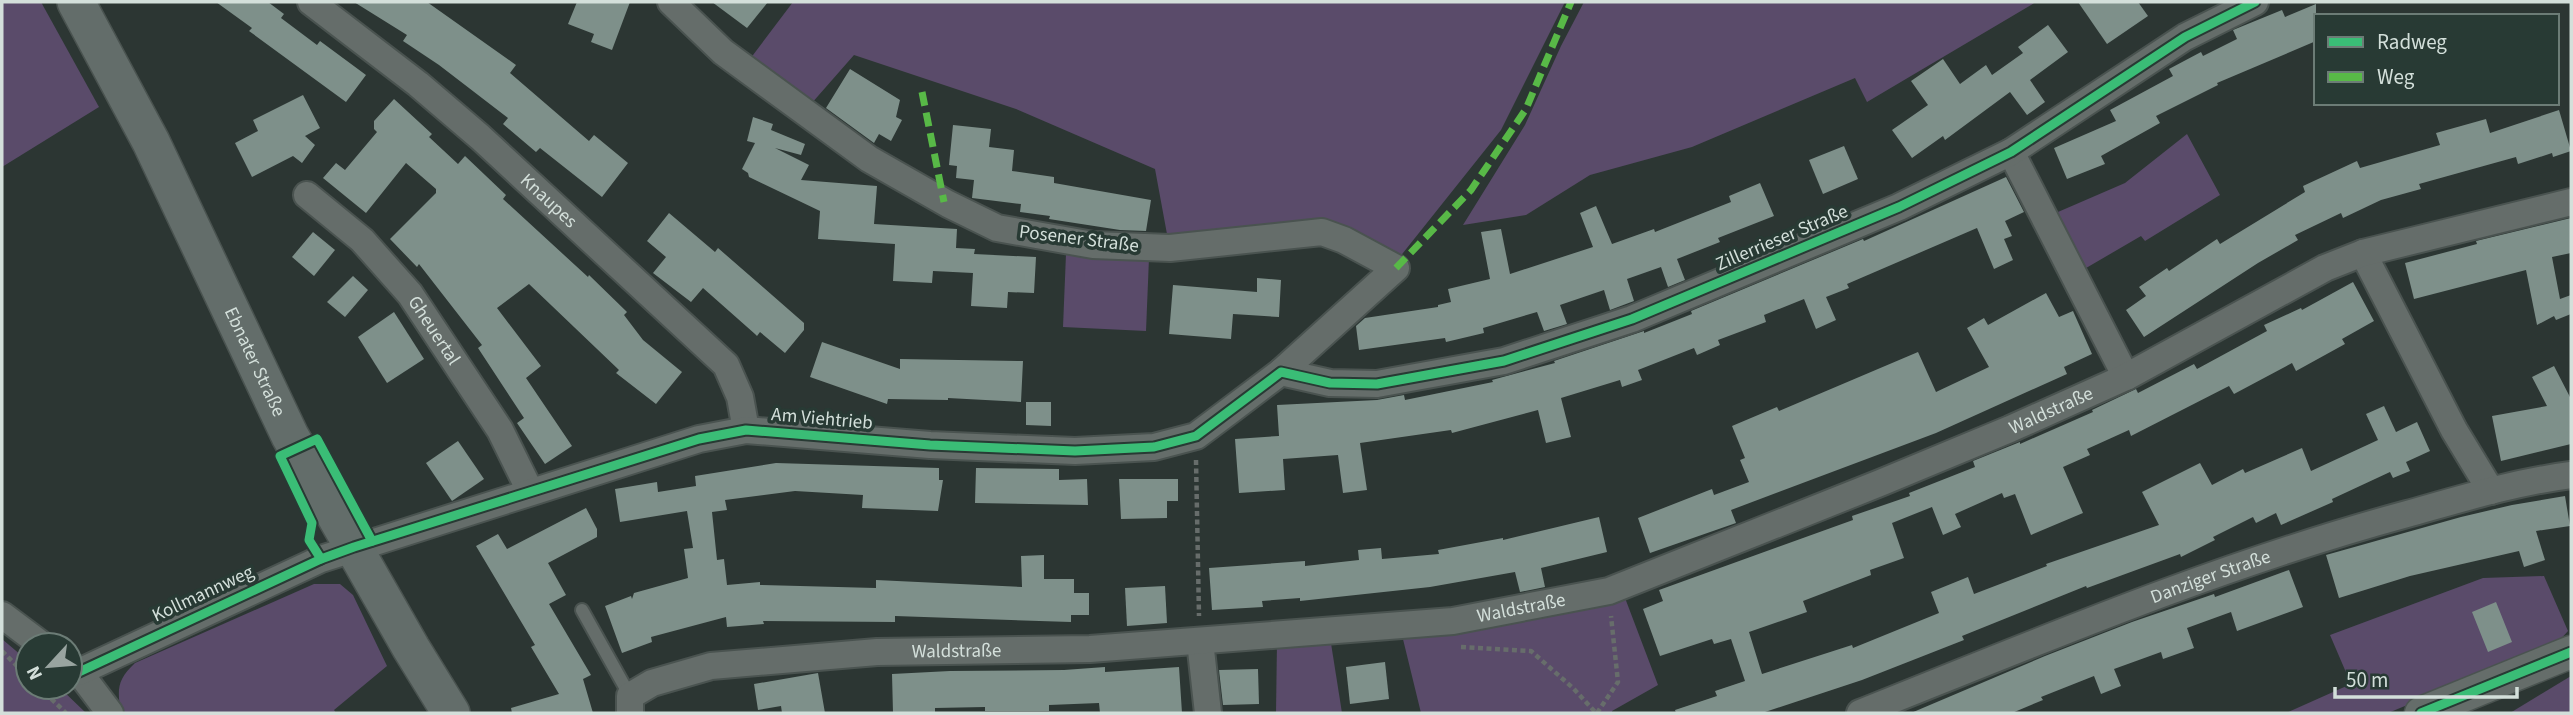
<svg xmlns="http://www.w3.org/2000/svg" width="2573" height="715" viewBox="0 0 2573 715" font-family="'Source Sans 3',sans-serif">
<rect width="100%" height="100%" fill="#2c3633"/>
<g fill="#5a4b6a">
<path d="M2 2H41L99 107 2 167Z"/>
<path d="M793 2H1565L1501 130 1395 263 1323 228 1169 245 1155 169 1016 109 854 55 811 104 750 59Z"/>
<path d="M1584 2H2036L1867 102 1855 78 1692 147 1590 175 1526 215 1463 225 1525 125 1561 46Z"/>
<path d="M2187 134 2220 195 2145 241 2141 236 2081 271 2051 215 2125 183Z"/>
<path d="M1066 254 1149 258 1146 331 1063 327Z"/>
<path d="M2544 576 2568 631 2557 643 2388 713H2286L2351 684 2330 635 2483 578Z"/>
<path d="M314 584H340L353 595 387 666 334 710 336 713H121C117 689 117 680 135 663Z"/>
<path d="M1622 590 1658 685 1612 711V713H1421L1401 631Z"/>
<path d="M1330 637 1342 713H1276L1277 642Z"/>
<path d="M2 639 28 661V687H59L86 713H2Z"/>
<path d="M2571 676V713H2510Z"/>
</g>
<g fill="#7e908a">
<path d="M216 2H268L284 14 281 18 317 45 320 41 366 75 346 102 249 31 252 28Z"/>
<path d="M354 2H427L516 65 510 73 589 141 594 135 628 163 602 197 540 148 536 152 503 124 508 118 439 65 403 41 407 35Z"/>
<path d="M577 2H630L612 50 591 42 594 34 568 24Z"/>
<path d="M712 2H768L747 28Z"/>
<path d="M2078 2H2138L2148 16 2107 44Z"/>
<path d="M2316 4V41L2217 83 2218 85 2156 116 2160 123 2101 156 2105 164 2067 179 2054 148 2116 121 2110 110 2173 76 2169 69 2201 52 2203 56 2237 39 2233 30 2282 10 2285 17Z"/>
<path d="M2048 25 2068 52 2030 80 2045 102 2027 115 2010 92 1945 140 1943 136 1912 158 1892 130 1928 105 1911 81 1943 59 1960 84 1986 65 1992 75 2023 53 2018 47Z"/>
<path d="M850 69 900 100 896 117 902 120 891 141 879 134 874 143 826 108Z"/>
<path d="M303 95 320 128 305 136 315 145 302 163 293 156 252 177 235 143 258 131 253 120Z"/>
<path d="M394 99 432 134 429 137 458 164 465 156 506 195 503 199 588 277 589 275 627 312 624 315 643 340 682 372 656 404 616 373 619 370 529 284 497 308 541 366 526 378 572 446 545 464 517 423 524 418 478 348 482 345 419 264 417 267 390 239 436 193V189L406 163 366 213 323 178 336 163 345 170 377 132 374 129V121Z"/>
<path d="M2559 110 2571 151 2553 157 2552 153 2518 164 2516 157 2419 184 2421 189 2381 200 2343 218 2341 213 2295 235 2298 240 2258 263 2144 337 2126 310 2146 296 2139 287 2167 268 2169 271 2217 239 2220 244 2305 192 2303 186 2357 161 2360 168 2440 145 2436 133 2486 119 2490 133Z"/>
<path d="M753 117 773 124 771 130 805 144 801 155 775 148 809 165 801 180 877 186 874 224 957 229 956 248 975 249 974 254 1036 257 1034 293 1008 292 1007 308 971 306 973 273 933 271 932 283 893 281 895 244 818 239 820 211 749 177 748 173 742 169 755 143 747 141Z"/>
<path d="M953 125 991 129 989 147 1014 150 1012 171 1054 177V183L1151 200 1146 231 1120 230 1049 219 1050 216 1020 212 1021 204 972 198 974 180 956 178 957 166 949 165Z"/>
<path d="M1844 146 1858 179 1823 194 1809 160Z"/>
<path d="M2006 177 2024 212 2005 221 2012 236 2004 239 2013 260 1994 269 1977 228 1847 284 1849 288 1826 297 1836 320 1816 329 1804 299 1764 315 1766 322 1718 340 1720 345 1697 355 1694 348 1638 370 1642 380 1622 387 1620 380 1561 398 1571 437 1546 443 1538 410 1452 433 1451 430 1360 443 1367 490 1343 493 1338 455 1283 459 1285 490 1239 493 1235 439 1279 436 1277 405 1377 400 1404 395 1405 400 1493 382 1492 380 1555 363 1554 361 1644 331V333L1692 314 1691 311 1863 239 1864 241Z"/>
<path d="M1760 183 1774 216 1718 238 1720 242 1677 259 1685 280 1668 287 1661 267 1627 279 1634 301 1610 310 1604 290 1560 305 1567 324 1544 331 1537 312 1483 328 1484 333 1446 342 1445 338 1359 350 1356 326 1365 318 1438 307V305L1451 302 1448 289 1490 279 1481 232 1501 229 1510 274 1593 247 1580 213 1596 206 1612 244 1654 229 1655 232 1731 202 1729 196Z"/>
<path d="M669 213 715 252 718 248 804 323V330L785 353 760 332 757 336 755 334 703 288 691 302 653 273 666 257 647 241Z"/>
<path d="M2571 218V253L2552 257 2560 299 2571 295V314L2556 320 2554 316 2537 325 2526 270 2414 299 2405 263 2477 244 2476 241Z"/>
<path d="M313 232 335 250 314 276 292 257Z"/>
<path d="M353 276 368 290 345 317 327 302Z"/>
<path d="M1257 278 1281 280 1279 317 1233 314 1231 339 1169 334 1173 285 1257 292Z"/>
<path d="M2353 282 2374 321 2342 339 2345 344 2296 371 2292 363 2234 394 2229 386 2131 436 2129 430 2087 449 2090 455 2063 467 2083 513 2031 535 2015 494 2004 498 2002 493 1955 514 1961 527 1943 535 1932 507 1892 523 1904 558 1870 570 1871 575 1803 601 1807 612 1749 632 1762 674 1852 645 1853 648 1939 613 1931 592 1968 577 1974 594 2047 566 2046 564 2159 525 2142 492 2200 463 2212 485 2243 469 2245 473 2302 448 2311 471 2378 440 2366 414 2384 406 2396 432 2417 422 2430 451 2406 462 2410 471 2393 478 2390 472 2332 499 2333 502 2281 525 2276 513 2256 523 2253 517 2213 537 2215 540 2181 557 2180 554 2087 588 2086 586 1962 636 1964 640 1862 680 1762 713H1676L1675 710 1717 696 1715 691 1745 681 1731 639 1714 644 1712 639 1660 656 1643 609 1663 601 1659 590 1853 520 1852 516 1910 496 1909 493 1975 467 1973 461 2020 442V444L2093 412 2092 410 2136 389 2138 393 2194 364 2197 369 2267 331 2264 325 2301 308 2302 310Z"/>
<path d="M2046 293 2059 317 2073 311 2092 354 2064 367 2067 374 1936 433 1731 510 1736 523 1650 553 1638 518 1712 489 1714 495 1749 482 1740 460 1745 458 1732 426 1777 407 1779 411 1918 352 1936 392 1989 367 1967 328 1984 318 1988 325Z"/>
<path d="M394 312 424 359 387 383 358 337Z"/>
<path d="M822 342 900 369V359L1023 361 1021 402 948 398V400L888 399 887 404 810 377Z"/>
<path d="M2554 366 2571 399V444L2501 461 2492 416 2547 406 2532 377Z"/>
<path d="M1026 402H1051V426L1026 425Z"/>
<path d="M458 441 484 479 452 501 426 463Z"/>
<path d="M776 463 939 468V480H943L938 511 862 508 863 495 795 491 725 500 727 510 712 512 717 560 724 559 727 585 760 582V585L876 588V580L1022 587 1021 556 1044 555V579H1074V593H1089V615H1071V622L895 616V622L763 621 764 624 727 627 726 617 651 637 652 642 622 653 605 606 631 596 632 599 634 593 688 578 684 549 693 548 687 511 620 522 615 489 657 482 658 492 696 486 695 476Z"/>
<path d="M976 468 1059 469V480L1087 479 1088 505 975 503Z"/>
<path d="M1119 479H1178V501H1167V518L1121 519Z"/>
<path d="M2565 496 2570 526 2536 531 2545 560 2524 567 2519 551 2410 576 2339 598 2326 555 2461 517 2512 505Z"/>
<path d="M586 508 597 529V537L548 563 566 595 549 604 591 675 583 679 593 713H512L511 708 559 694 531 647 535 645 476 546 498 534 507 549Z"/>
<path d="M1599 517 1607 552 1541 568 1545 587 1520 592 1515 572 1430 587 1300 601V598L1262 601 1263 607 1212 610 1209 568 1305 561V566L1359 560 1358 550 1381 548 1382 559 1439 554 1438 550 1503 538V540Z"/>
<path d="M2289 570 2303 607 2237 631 2231 612 2187 628 2194 648 2163 659 2161 652 2114 669 2121 686 2101 694 2094 676 2041 697 2043 700 2012 713H1911L2045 656 2132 622 2214 594 2215 597Z"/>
<path d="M1165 586 1167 623 1127 626 1125 588Z"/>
<path d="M2496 602 2512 642 2488 652 2472 612Z"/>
<path d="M1385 662 1389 699 1350 704 1346 667Z"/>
<path d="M1105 667V672L1179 667 1182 713H1100L1099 703 1049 705V711H985V707L935 708V713H893L892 674 950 671 1064 670Z"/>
<path d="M1258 669 1259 704 1223 705 1219 670Z"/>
<path d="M818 673 825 713H782L781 706 758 710 754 684Z"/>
</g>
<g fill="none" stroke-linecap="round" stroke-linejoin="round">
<g stroke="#4a5350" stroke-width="16">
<path id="service" d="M582 610 630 696"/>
</g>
<g stroke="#4a5350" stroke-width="30">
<g id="minor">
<path id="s1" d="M311 2 418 84 480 137 726 365 740 397 746 430"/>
<path d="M2011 152 2126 377"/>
<path id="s2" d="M307 195 362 240 410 294 500 430 530 491"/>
<path d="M2363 253 2454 430 2491 491"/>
<path d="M1281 372 1330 383 1377 384 1504 361 1632 319 1899 207 2011 152 2185 37 2255 2"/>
<path d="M2 615 42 645"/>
<path d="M1200 641 1208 713"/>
<path d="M70 665 79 672 110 713"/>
<path d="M79 672 321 559 699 439 746 430 930 445 1075 451 1154 447 1196 436 1232 409 1281 372 1396 268 1344 240 1322 232 1170 248 1093 245 997 228 948 204 869 159 723 52 671 2"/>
<path id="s3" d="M630 713V696L652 683 711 666 877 652 1090 649 1453 621 1609 591 1880 483 2010 429 2126 377 2325 268 2363 253 2571 202"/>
<path id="s4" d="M1860 713C2040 641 2219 565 2407 514 2461 499 2516 482 2571 475"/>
</g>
</g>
<g stroke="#4a5350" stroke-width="35">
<path id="tertiary" d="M2421 713 2571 652"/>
</g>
<g stroke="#4a5350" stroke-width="40">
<g id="secondary">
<path id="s5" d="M76 2 151 142 290 436 411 648 451 713"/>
</g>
</g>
<g stroke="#676d6b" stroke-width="4.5" stroke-dasharray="5 3.5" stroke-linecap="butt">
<path d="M1196 460 1199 616"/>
<path d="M1461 647 1531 651 1573 688 1596 713"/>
<path d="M2 651 28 677"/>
<path d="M39 687 66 713"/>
<path d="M1597 713 1618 682 1611 616"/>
</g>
<use href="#service" stroke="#656d6a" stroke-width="12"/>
<use href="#minor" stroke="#656d6a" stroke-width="26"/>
<use href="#tertiary" stroke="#656d6a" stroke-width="32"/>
<use href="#secondary" stroke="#636d6a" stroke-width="37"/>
<g stroke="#58b947" stroke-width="7" stroke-dasharray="14 7" stroke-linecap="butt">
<path d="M922 92 944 202"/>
<path d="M1396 268 1471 190 1526 109 1571 2"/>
</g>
<g stroke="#283a34" stroke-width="13">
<g id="cycleway">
<path d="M321 559 309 540 312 523 280 456 317 439 372 541"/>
<path d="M70 665 79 672 321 559 354 547 699 439 746 430 930 445 1075 451 1154 447 1196 436 1281 372 1330 383 1377 384 1504 361 1632 319 1899 207 2011 152 2185 37 2255 2"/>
<path d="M2421 713 2571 652"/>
</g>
</g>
<use href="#cycleway" stroke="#3abd76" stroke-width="9"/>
</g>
<g text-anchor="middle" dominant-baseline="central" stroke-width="7" stroke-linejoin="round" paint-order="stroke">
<g font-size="19" fill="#d3dfda" stroke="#283a34">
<text stroke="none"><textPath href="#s1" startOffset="310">Knaupes</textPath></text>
<text transform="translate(1782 238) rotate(-23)">Zillerrieser Straße</text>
<text transform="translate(1079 239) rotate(7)">Posener Straße</text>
<text stroke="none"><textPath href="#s2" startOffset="187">Gheuertal</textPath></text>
<text stroke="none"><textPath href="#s5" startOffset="402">Ebnater Straße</textPath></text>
<text stroke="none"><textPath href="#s3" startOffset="1484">Waldstraße</textPath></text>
<text transform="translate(822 419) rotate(5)">Am Viehtrieb</text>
<text stroke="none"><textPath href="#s4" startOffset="376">Danziger Straße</textPath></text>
<text transform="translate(203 594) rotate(-25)">Kollmannweg</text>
<text stroke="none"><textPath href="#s3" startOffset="917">Waldstraße</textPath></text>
<text stroke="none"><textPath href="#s3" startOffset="350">Waldstraße</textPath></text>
</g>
</g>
<rect width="2573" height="715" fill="none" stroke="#d3dfda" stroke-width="7"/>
<rect x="2314" y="14" width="245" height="91" fill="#283a34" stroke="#6c7c76" stroke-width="2"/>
<rect x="2328" y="37" width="35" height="10" fill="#3abd76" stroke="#6c7c76" stroke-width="2"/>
<text x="2377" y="49" font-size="21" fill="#d3dfda">Radweg</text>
<rect x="2328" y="72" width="35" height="10" fill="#58b947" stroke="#6c7c76" stroke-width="2"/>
<text x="2377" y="84" font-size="21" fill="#d3dfda">Weg</text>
<g transform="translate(49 666) rotate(244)"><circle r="33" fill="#283a34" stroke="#6c7c76" stroke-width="2"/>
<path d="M0-5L12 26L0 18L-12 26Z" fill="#99a4a0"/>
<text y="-10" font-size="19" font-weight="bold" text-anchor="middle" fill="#d3dfda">N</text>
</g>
<path d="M2335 687v10h182v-10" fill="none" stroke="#d3dfda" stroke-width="3.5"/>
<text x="2346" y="687" font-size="21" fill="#d3dfda" stroke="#283a34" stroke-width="5" paint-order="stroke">50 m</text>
</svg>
